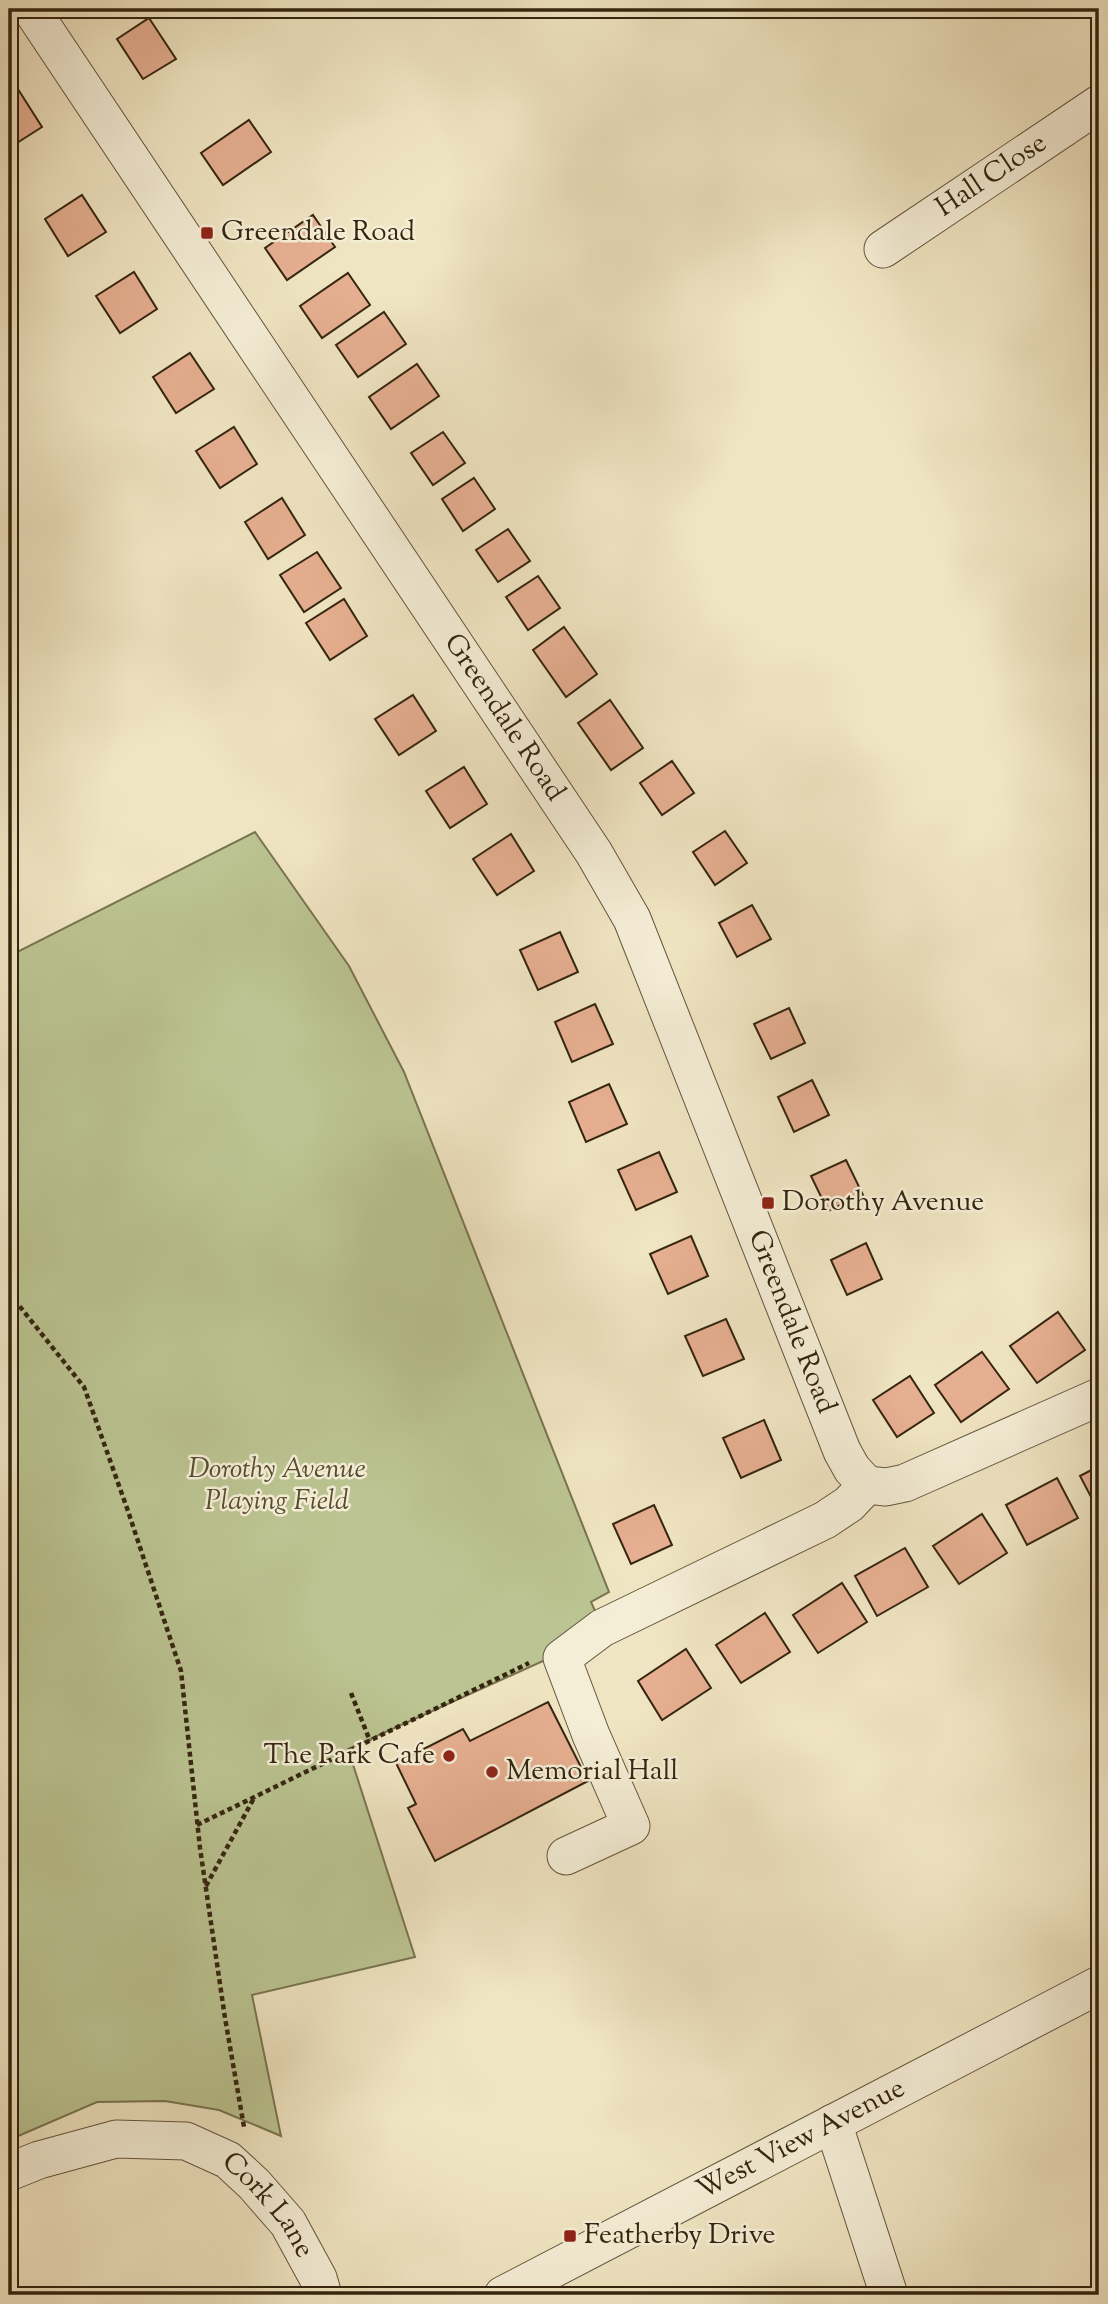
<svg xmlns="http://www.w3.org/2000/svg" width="1108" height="2304" viewBox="0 0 1108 2304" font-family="'Sorts Mill Goudy',serif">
<rect width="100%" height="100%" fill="#f0e5c2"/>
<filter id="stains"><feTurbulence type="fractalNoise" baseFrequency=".00286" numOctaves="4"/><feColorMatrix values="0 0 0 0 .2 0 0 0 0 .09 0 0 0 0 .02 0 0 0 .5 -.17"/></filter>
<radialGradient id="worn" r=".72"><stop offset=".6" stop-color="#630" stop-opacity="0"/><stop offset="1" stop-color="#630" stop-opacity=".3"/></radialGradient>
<path fill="#bbc492" stroke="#787450" stroke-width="2" d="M255 832 349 966 404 1072 609 1592 591 1602 605 1633 348 1749 415 1957 252 1995 281 2136 219 2110 165 2101 97 2102 9 2140V956Z"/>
<g fill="#e6af91" stroke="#34250f" stroke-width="2">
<path d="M149 18 176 59 143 79 117 39Z"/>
<path d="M16 86 42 127 9 148V91Z"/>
<path d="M249 120 271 152 223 185 201 153Z"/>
<path d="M82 195 106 232 68 256 45 219Z"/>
<path d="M313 215 335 247 287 280 265 248Z"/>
<path d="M134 272 157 309 120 333 96 296Z"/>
<path d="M348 273 370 305 322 338 300 306Z"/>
<path d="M384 312 406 344 358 377 336 345Z"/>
<path d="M190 353 214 389 176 413 153 377Z"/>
<path d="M417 364 439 396 391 429 369 397Z"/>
<path d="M234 427 257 464 220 488 196 451Z"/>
<path d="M443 432 465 463 433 485 411 453Z"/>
<path d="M474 478 495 509 463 531 442 499Z"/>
<path d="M282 498 305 535 268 559 245 522Z"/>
<path d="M508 529 530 561 498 582 476 550Z"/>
<path d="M317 552 341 588 304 612 280 575Z"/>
<path d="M538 576 560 608 528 630 506 597Z"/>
<path d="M344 599 367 636 330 660 306 623Z"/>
<path d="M564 627 597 674 566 697 533 650Z"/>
<path d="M413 695 436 731 399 755 375 719Z"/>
<path d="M610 700 643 748 611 770 578 723Z"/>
<path d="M672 761 694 793 662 815 640 783Z"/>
<path d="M464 767 487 804 450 828 426 791Z"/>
<path d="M725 831 747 863 715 885 693 852Z"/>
<path d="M511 834 534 871 497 895 473 859Z"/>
<path d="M752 905 771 939 737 957 719 923Z"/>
<path d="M560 932 578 972 538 990 520 950Z"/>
<path d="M595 1004 613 1044 572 1062 555 1022Z"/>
<path d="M789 1008 805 1043 771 1059 754 1024Z"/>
<path d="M812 1080 829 1115 794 1132 778 1097Z"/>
<path d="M609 1084 627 1124 586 1142 569 1102Z"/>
<path d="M659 1152 677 1192 636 1210 618 1170Z"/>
<path d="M846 1160 863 1195 828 1211 811 1176Z"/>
<path d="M691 1236 708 1276 668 1294 650 1254Z"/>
<path d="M866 1243 882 1279 847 1295 831 1260Z"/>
<path d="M1058 1312 1085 1350 1037 1383 1010 1346Z"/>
<path d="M726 1319 744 1359 703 1376 685 1336Z"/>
<path d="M982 1352 1009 1389 961 1422 935 1385Z"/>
<path d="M910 1376 934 1413 897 1437 873 1400Z"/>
<path d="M764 1420 781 1460 741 1478 723 1438Z"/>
<path d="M1099 1466V1512L1080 1476Z"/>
<path d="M1057 1478 1078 1518 1027 1545 1006 1505Z"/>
<path d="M654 1505 672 1545 631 1564 613 1524Z"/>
<path d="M982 1514 1007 1553 959 1584 933 1546Z"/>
<path d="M905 1548 928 1587 877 1616 855 1576Z"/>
<path d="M842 1583 867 1622 818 1653 793 1615Z"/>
<path d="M765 1613 790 1652 741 1683 716 1645Z"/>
<path d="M686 1649 711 1688 662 1720 638 1681Z"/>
<path d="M548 1702 588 1781 435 1861 408 1808 416 1804 396 1763 463 1729 470 1741Z"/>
</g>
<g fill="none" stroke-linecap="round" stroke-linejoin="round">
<g stroke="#63553c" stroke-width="39">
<g id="minor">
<path id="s1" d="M31 9 594 853 632 919 842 1451 852 1469 867 1485"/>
<path id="s2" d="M883 249 1099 104"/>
<path d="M566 1856 631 1826 591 1735 562 1658 602 1628 825 1520 849 1504 867 1485 886 1487 905 1483 1099 1397"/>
<path d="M833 2123 889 2295"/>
<path id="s3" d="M9 2172 39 2160 116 2139 186 2141 228 2160 254 2184 288 2223 318 2278 323 2295"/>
<path id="s4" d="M503 2295 1099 1985"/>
</g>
</g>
<g stroke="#34250f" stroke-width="4.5" stroke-dasharray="5 3.5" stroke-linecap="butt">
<path d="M9 1293 84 1387 128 1511 181 1671 200 1848 225 2018 244 2127"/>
<path d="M351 1693 370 1741"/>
<path d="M197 1825 529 1663"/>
<path d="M206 1886 254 1798"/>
</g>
<use href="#minor" stroke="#f5eed7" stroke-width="37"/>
</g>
<g fill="#8f2418" stroke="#f5eed7" stroke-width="2.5">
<rect x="200" y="226" width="14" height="14" rx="3.5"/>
<rect x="761" y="1196" width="14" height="14" rx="3.5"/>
<circle cx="449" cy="1756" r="7"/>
<circle cx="492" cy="1772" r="7"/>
<rect x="563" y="2229" width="14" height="14" rx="3.5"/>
</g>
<g text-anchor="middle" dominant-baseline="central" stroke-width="5" stroke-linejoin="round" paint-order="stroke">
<g font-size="28" fill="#34250f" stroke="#f5eed7">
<text stroke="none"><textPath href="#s2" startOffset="131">Hall Close</textPath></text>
<text stroke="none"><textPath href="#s1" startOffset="852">Greendale Road</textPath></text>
<text stroke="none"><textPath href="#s1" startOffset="1524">Greendale Road</textPath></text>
<text stroke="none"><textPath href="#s4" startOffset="336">West View Avenue</textPath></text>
<text stroke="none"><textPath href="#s3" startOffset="289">Cork Lane</textPath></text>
</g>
<g font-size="28" fill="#34250f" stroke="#f5eed7" text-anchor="start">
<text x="221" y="233">Greendale Road</text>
<text x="782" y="1203">Dorothy Avenue</text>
<text x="435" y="1756" text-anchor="end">The Park Cafe</text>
<text x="506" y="1772">Memorial Hall</text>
<text x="584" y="2236">Featherby Drive</text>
</g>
<g font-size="28" font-style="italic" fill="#564d30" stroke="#f5eed7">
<text x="277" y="1470">Dorothy Avenue<tspan x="277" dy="32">Playing Field</tspan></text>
</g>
</g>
<rect width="1108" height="2304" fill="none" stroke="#f0e5c2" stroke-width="35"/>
<rect x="10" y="10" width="1087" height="2283" fill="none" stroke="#34250f" stroke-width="3.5"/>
<rect x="18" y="18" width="1073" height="2269" fill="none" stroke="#34250f" stroke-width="2"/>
<rect width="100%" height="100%" filter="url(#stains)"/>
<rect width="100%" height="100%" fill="url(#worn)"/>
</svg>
